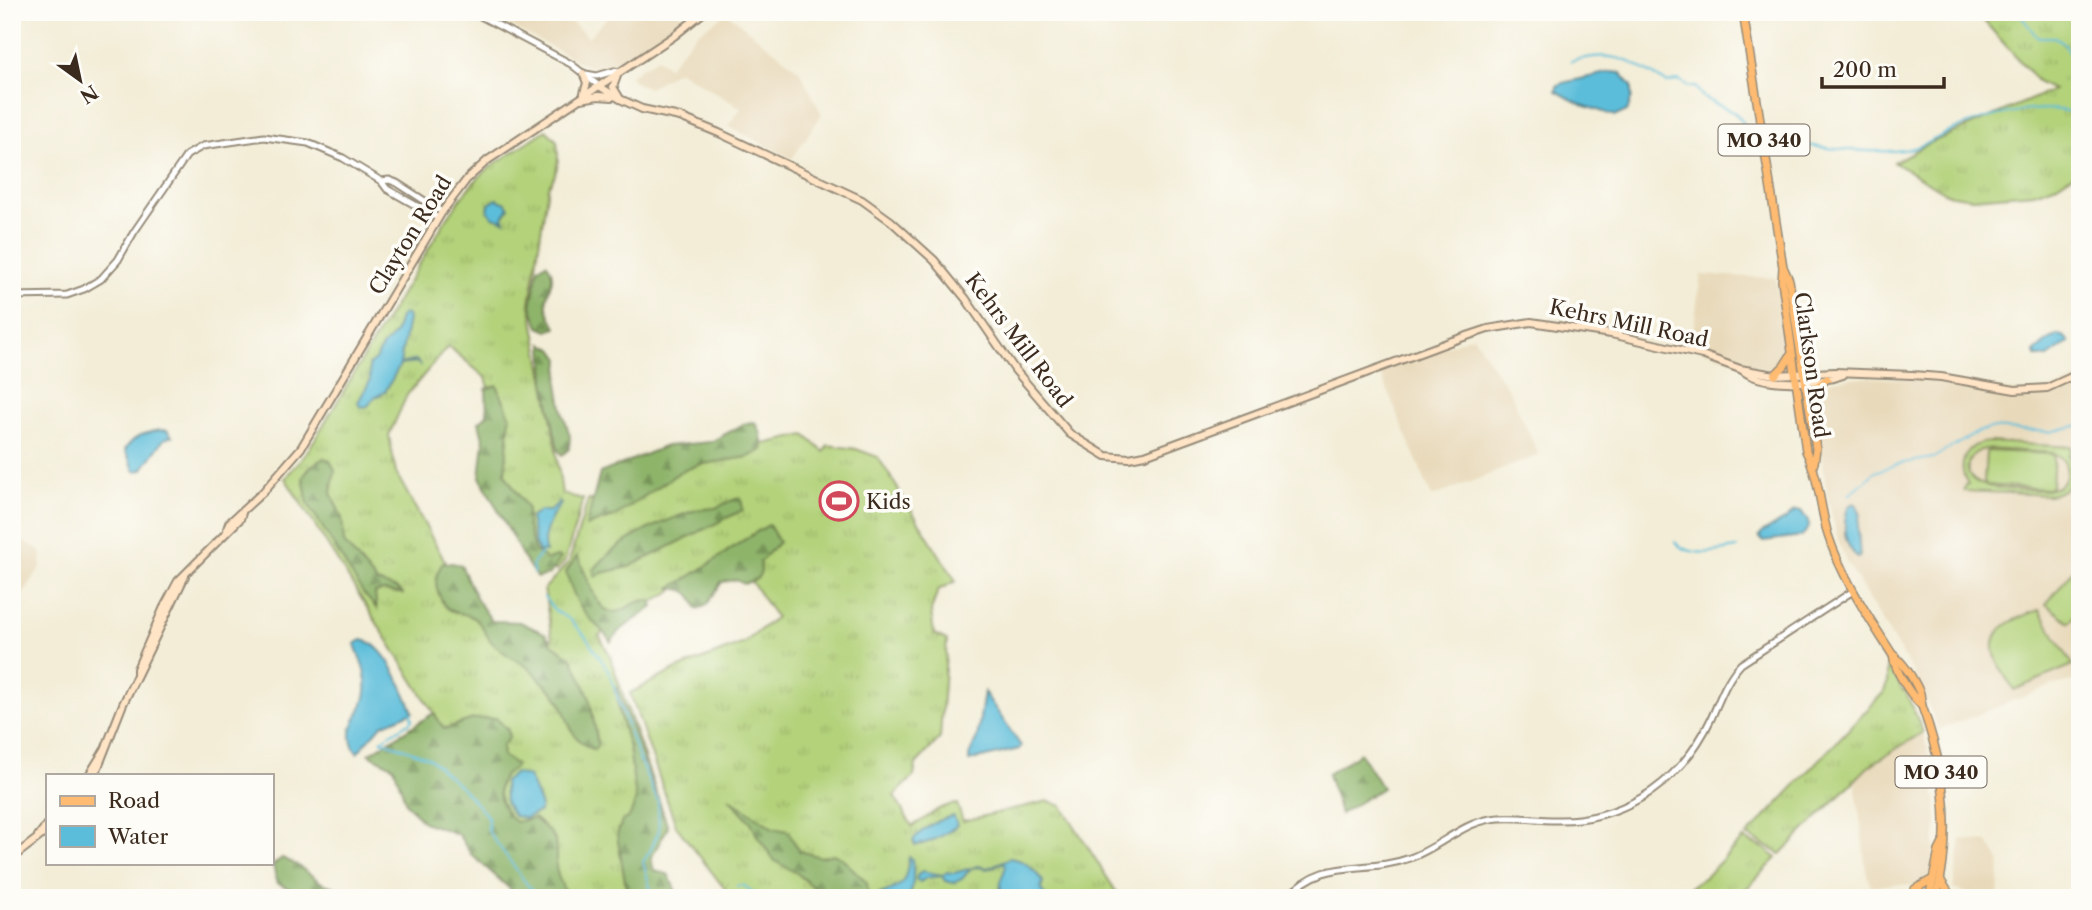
<svg xmlns="http://www.w3.org/2000/svg" width="2092" height="910" viewBox="0 0 2092 910" font-family="'Libre Caslon Text',serif">
<defs>
<pattern id="grass-tufts" width="24" height="20" patternUnits="userSpaceOnUse" patternTransform="scale(1.75)"><rect width="24" height="20" fill="#b3d27a"/><path d="M3 7l-1-3M5 7V3M7 7l1-3M15 17l-1-3M17 17v-4M19 17l1-3" fill="none" stroke="#9bb469"/></pattern>
<pattern id="forest-firs" width="22" height="20" patternUnits="userSpaceOnUse" patternTransform="scale(1.75)"><rect width="22" height="20" fill="#8eb46a"/><path d="M5 1l3.5 6h-7zM16 11l3.5 6h-7z" fill="#759357"/></pattern>
</defs>
<rect width="100%" height="100%" fill="#fdfcf7"/>
<filter id="ink" filterUnits="userSpaceOnUse"><feTurbulence type="fractalNoise" baseFrequency=".0143" numOctaves="2"/><feDisplacementMap in="SourceGraphic" scale="14" xChannelSelector="R" yChannelSelector="G"/><feConvolveMatrix kernelMatrix="1 2 1 2 8 2 1 2 1" color-interpolation-filters="sRGB"/></filter>
<filter id="wash" filterUnits="userSpaceOnUse"><feTurbulence type="fractalNoise" baseFrequency=".00686" numOctaves="4" result="noise"/><feDisplacementMap in="SourceGraphic" scale="28" xChannelSelector="R" yChannelSelector="G"/><feGaussianBlur stdDeviation="1.57" result="paint"/><feColorMatrix in="noise" values="0 0 0 0 0 0 0 0 0 0 0 0 0 0 0 0 0 1.4 0 .05"/><feComposite in="paint" operator="in"/></filter>
<g filter="url(#wash)">
<rect width="100%" height="100%" fill="#f3edd7"/>
<g fill="#e8d9ba">
<path d="M484 12H560L588 37 613 12H678L686 20 624 60 608 70 600 71 591 68Z"/>
<path d="M727 13 800 71 822 114 792 159 728 126 741 108 678 70 649 88 634 82 629 76 657 58 668 67 696 34Z"/>
<path d="M1701 275 1776 278 1782 305 1781 315 1786 345V357L1780 368 1768 372 1691 346Z"/>
<path d="M1473 336 1510 392 1539 455 1432 497 1380 372Z"/>
<path d="M1860 377 1949 381 2028 394 2058 388 2080 378V679L2051 686 1939 730 1917 679 1846 561 1838 539 1828 500 1813 401 1818 389 1832 380Z"/>
<path d="M12 535 37 548 42 555 41 566 12 612Z"/>
<path d="M1923 732 1929 754 1936 801 1937 823 1931 873 1927 880 1917 886 1893 884 1871 887 1866 871 1855 779 1869 766Z"/>
<path d="M1961 839 1988 842 2000 863 1998 898H1981L1953 889Z"/>
</g>
<g fill="url(#grass-tufts)" stroke="#777e4c" stroke-width="2">
<path d="M1976 12H2080V170L2057 185 2034 193 1972 198 1947 194 1894 162 1925 145 2053 90 2039 83Z"/>
<path d="M546 130 557 141C559 159 559 172 548 187L530 303 551 416 562 494 583 499 565 561 556 571 519 541 493 481 499 419 486 378 448 346 407 395 389 435 396 473 448 567 487 630 552 639 544 589 569 562 588 500 624 506 690 460 805 435 824 452 828 445 856 449 878 457 956 581 938 590 931 611 934 634 947 640 940 738 916 764 914 776 894 796 912 826C931 817 935 806 957 804L963 821 1048 801 1062 806 1120 898H732L676 826 630 693 677 669 744 643 776 617 732 554 599 635 609 654 665 818 648 869 668 898H551L285 478 309 449 445 221 466 191 479 177 493 165Z"/>
<path d="M1887 664 1903 691 1905 690 1923 732 1869 766 1781 854 1747 836 1884 692 1887 682Z"/>
<path d="M1743 839 1764 848 1777 858 1737 898H1673L1705 877Z"/>
</g>
<g fill="url(#forest-firs)" stroke="#646f44" stroke-width="2">
<path d="M546 263C561 279 543 290 547 307 548 314 554 321 556 328L548 331 539 327 531 306 538 268Z"/>
<path d="M543 344 553 349 560 359 558 383 563 414 570 436 569 449 562 455 558 450 545 382Z"/>
<path d="M497 385 510 416 505 474 527 508V524L534 550 547 560 556 557 561 558 550 574 537 578 523 557 480 477 484 442 479 422 487 415 486 389Z"/>
<path d="M756 423 761 434 763 450 748 457 698 465 680 472 614 517 586 526 600 473 666 446 711 442 744 424Z"/>
<path d="M324 458 330 461 335 470 331 493 342 518 344 543 377 582 397 589 404 594 383 591 375 593 377 609 363 593 308 504 303 477 311 466Z"/>
<path d="M741 498 743 510 629 567 602 573 595 577 594 570C617 540 658 523 693 511 700 509 708 509 715 508 724 505 731 499 741 498Z"/>
<path d="M769 525 779 542 760 562 761 572 757 579 744 584 736 580 722 582 706 606 697 609C692 592 686 589 669 588 705 571 734 543 769 525Z"/>
<path d="M577 556C587 570 594 614 615 612 627 611 631 600 651 600L653 607 619 631 611 642C603 630 593 623 585 613 576 603 570 585 566 572Z"/>
<path d="M452 563 461 565 477 600 492 621 520 622 546 634 552 644 572 658 589 696 598 744 594 750C561 736 572 707 549 688 542 682 537 675 530 669 518 660 500 653 491 641 485 634 483 625 475 619 465 611 451 616 443 603 435 588 433 578 442 564Z"/>
<path d="M616 685 668 827 651 858 654 871 668 874 679 898H635L626 887 617 835 622 821 630 816 636 799 629 748 619 713Z"/>
<path d="M434 713 444 729 473 719 496 718 508 730 509 738 502 746 503 756 516 765C513 770 508 772 504 776 492 791 504 812 515 822L534 818C558 839 556 834 556 866 556 875 564 889 568 898H516L511 890 471 854 458 834 423 822 406 803 394 767 369 754Z"/>
<path d="M1360 753 1382 788 1340 814 1328 774Z"/>
<path d="M729 798 773 828 788 831 799 851 821 857 833 854 842 858 867 883 868 893 866 898H825L798 874 775 861 757 836 751 822Z"/>
<path d="M282 858 297 865 322 883 367 898H311L277 883 273 865Z"/>
</g>
<g fill="#b3d27a" stroke="#777e4c" stroke-width="2" fill-rule="evenodd">
<path d="M1990 442 2071 447 2070 454 2068 455 2074 471C2070 485 2064 493 2049 495L1964 491 1965 485 1968 484C1956 465 1965 443 1990 442ZM1987 449 2053 453C2065 458 2069 468 2065 479L2058 487 2047 490C2028 489 1957 495 1969 461 1972 453 1979 450 1987 449Z"/>
<path d="M1988 451 2051 454 2054 456 2052 486 2049 489 1986 485 1984 482 1986 452Z"/>
<path d="M2080 562V609L2069 622 2046 604Z"/>
<path d="M2039 610 2073 665 2014 690C1983 645 1985 628 2039 610Z"/>
</g>
<g fill="#5cbdda" stroke="#4c747c" stroke-width="2">
<path d="M1611 72 1621 73 1632 86V97L1627 111 1616 116 1582 105 1556 91 1557 86 1563 83Z"/>
<path d="M497 199 506 203 509 208 503 217 505 221 493 217 488 211 489 204Z"/>
<path d="M403 314 407 315 408 319 400 364 416 360 421 366 416 362 400 365 385 392 374 398 368 406 360 407 358 402 370 381 369 365 377 358 382 347 395 334 400 317Z"/>
<path d="M2059 335 2065 337 2069 342 2048 357H2037L2034 352 2048 340Z"/>
<path d="M167 430 172 436 164 439 142 470 135 471 125 450C133 435 151 430 167 430Z"/>
<path d="M559 502 561 504C552 514 539 539 546 552H539L535 545 530 518 540 511H550Z"/>
<path d="M1853 503 1856 504 1860 512 1858 529 1860 557 1858 558C1842 543 1843 526 1848 507Z"/>
<path d="M1794 511H1801L1808 521 1809 527 1802 536 1763 541 1759 537 1763 532 1785 520Z"/>
<path d="M362 640C385 642 405 692 413 712L382 725 357 753C340 727 363 717 366 692 368 674 360 660 355 644Z"/>
<path d="M984 692 1021 746 1019 749 969 761V756L977 738Z"/>
<path d="M515 773 529 777 541 806 539 812 525 818 514 816 505 802 504 782Z"/>
<path d="M954 816 957 825C947 834 929 844 915 845L913 840C922 829 940 818 954 816Z"/>
<path d="M909 857 912 859C914 871 914 886 909 898H872C895 886 906 892 909 857Z"/>
<path d="M1010 858C1026 860 1033 869 1043 881L1041 889 1046 898H1000L1001 880 1006 866 1003 862 988 869 978 867 971 868 962 879 954 883 945 881 942 876 926 878 920 882 916 880 918 874 922 871 943 875 947 872 954 873 978 866 988 868Z"/>
</g>
<g fill="none" stroke-linecap="round" stroke-linejoin="round">
<g stroke="#5cbdda" stroke-width="2">
<path d="M2018 12 2037 37H2054L2062 41 2080 69"/>
<path d="M1571 61C1616 49 1629 61 1667 83L1679 80 1690 87H1695L1704 98 1735 113 1746 126"/>
<path d="M1776 138C1807 148 1878 155 1910 149 1924 146 1936 138 1949 132 1984 115 2043 102 2080 114"/>
<path d="M1849 495 1875 472 1898 464 1933 458 1978 432 1990 428 2050 432 2080 425"/>
<path d="M1675 542C1691 559 1716 551 1737 548"/>
<path d="M534 574 532 566 541 553"/>
<path d="M544 597 554 610 569 619 586 637 608 670 639 759 658 802 659 831 651 849 643 862 653 898"/>
<path d="M411 713 412 720 409 723 381 740 429 758 462 788 488 817V831L537 898"/>
<path d="M737 886 743 885 761 898"/>
<path d="M829 898 843 895 861 898"/>
</g>
</g>
</g>
<g filter="url(#ink)">
<g fill="none" stroke-linecap="round" stroke-linejoin="round">
<g stroke="#978c7a" stroke-width="9">
<g id="tertiary">
<path d="M14 12H24"/>
<path d="M473 12 571 64 599 86"/>
<path d="M586 74 597 76 614 71 619 72"/>
<path d="M381 181 389 180 397 183 442 212"/>
<path d="M12 296 67 295 84 289 101 279 118 260 134 232 187 155 203 146 264 137 308 143 343 158 381 181 387 189 438 218"/>
<path d="M1287 898C1324 855 1364 875 1410 858 1439 848 1460 824 1491 819 1512 815 1533 820 1555 820 1585 821 1615 813 1641 798 1672 780 1696 751 1711 719 1720 699 1726 680 1741 664L1853 591"/>
</g>
</g>
<g stroke="#978c7a" stroke-width="10">
<g id="secondary">
<path d="M583 73 587 83 584 93"/>
<path d="M617 76 613 87 619 97"/>
<path d="M599 86 620 99 642 109 680 117 719 133 862 200 891 221 934 260 966 299 1015 370 1070 434 1106 456 1129 458 1145 455 1452 341 1488 329 1531 322 1611 334 1702 355 1740 369 1775 375 1835 372 1912 375 1941 377 2015 390 2047 388 2080 373"/>
<path d="M581 99 598 96 612 97"/>
<path d="M1742 370C1762 387 1818 384 1843 375"/>
<path d="M227 529 229 523 263 492 301 448 442 212 467 179 488 160 674 36 704 12"/>
<path d="M137 674V669L164 607 178 581 240 519 242 513"/>
<path d="M89 775 104 751"/>
<path d="M95 775 123 704 185 576"/>
<path d="M38 836 47 825"/>
<path d="M12 858 47 831"/>
</g>
</g>
<g stroke="#978c7a" stroke-width="10">
<g id="primary">
<path d="M1743 12 1783 267 1789 280 1816 449 1814 463"/>
<path d="M1783 267 1782 281 1806 451C1819 477 1820 507 1828 535 1842 578 1868 616 1892 654 1904 663 1914 680 1920 693 1921 698 1921 704 1923 709 1945 770 1953 834 1936 898"/>
<path d="M1775 375 1784 366 1791 355"/>
<path d="M1809 403 1815 388 1827 379"/>
<path d="M1893 655C1895 671 1909 693 1921 705"/>
<path d="M1941 881 1952 898"/>
<path d="M1915 889 1933 879"/>
<path d="M1929 898 1939 851 1943 843"/>
</g>
</g>
<use href="#tertiary" stroke="#fff" stroke-width="5"/>
<use href="#secondary" stroke="#ffe4c6" stroke-width="6"/>
<use href="#primary" stroke="#febb71" stroke-width="7"/>
</g>
</g>
<defs>
<g id="stadium-ring" transform="scale(2.0125)"><circle r="9.5" fill="#fdfcf7" stroke="#d1495b" stroke-width="1.5"/><path d="M0-5a6.5 5 0 1 0 0 10a6.5 5 0 1 0 0-10ZM-3.5-1.8h7v3.6h-7Z" fill="#d1495b"/></g>
</defs>
<g fill-rule="evenodd">
<use href="#stadium-ring" x="839" y="501"/>
</g>
<g text-anchor="middle" dominant-baseline="central" stroke-width="7" stroke-linejoin="round" paint-order="stroke">
<g fill="#fdfcf7" stroke="#75695f" stroke-width="2">
<rect x="1718.5" y="124.5" width="91" height="31" rx="5"/>
<rect x="1895.5" y="756.5" width="91" height="31" rx="5"/>
</g>
<g font-size="19" font-weight="bold" fill="#3b2a1e">
<text x="1764" y="140">MO 340</text>
<text x="1941" y="772">MO 340</text>
</g>
<g font-size="21" fill="#3b2a1e" stroke="#fdfcf7">
<text transform="translate(410 235) rotate(-58)">Clayton Road</text>
<text transform="translate(1629 323) rotate(12)">Kehrs Mill Road</text>
<text transform="translate(1019 340) rotate(53)">Kehrs Mill Road</text>
<text transform="translate(1812 365) rotate(82)">Clarkson Road</text>
</g>
<g font-size="21" fill="#3b2a1e" stroke="#fdfcf7" text-anchor="start">
<text x="866" y="501">Kids</text>
</g>
</g>
<rect width="2092" height="910" fill="none" stroke="#fdfcf7" stroke-width="42"/>
<rect x="46" y="774" width="228" height="91" fill="#fdfcf7" stroke="#afa8a0" stroke-width="2"/>
<rect x="60" y="796" width="35" height="10" fill="#febb71" stroke="#afa8a0" stroke-width="2"/>
<text x="108" y="808" font-size="21" fill="#3b2a1e">Road</text>
<rect x="60" y="826" width="35" height="21" fill="#5cbdda" stroke="#afa8a0" stroke-width="2"/>
<text x="108" y="844" font-size="21" fill="#3b2a1e">Water</text>
<g transform="translate(80 80) rotate(147)" stroke="#fdfcf7" stroke-width="5" paint-order="stroke">
<path d="M0-5L12 26L0 18L-12 26Z" fill="#3b2a1e"/>
<text y="-10" font-size="19" font-weight="bold" text-anchor="middle" fill="#3b2a1e">N</text>
</g>
<path d="M1822 77v10h122v-10" fill="none" stroke="#3b2a1e" stroke-width="3.5"/>
<text x="1833" y="77" font-size="21" fill="#3b2a1e" stroke="#fdfcf7" stroke-width="5" paint-order="stroke">200 m</text>
</svg>
